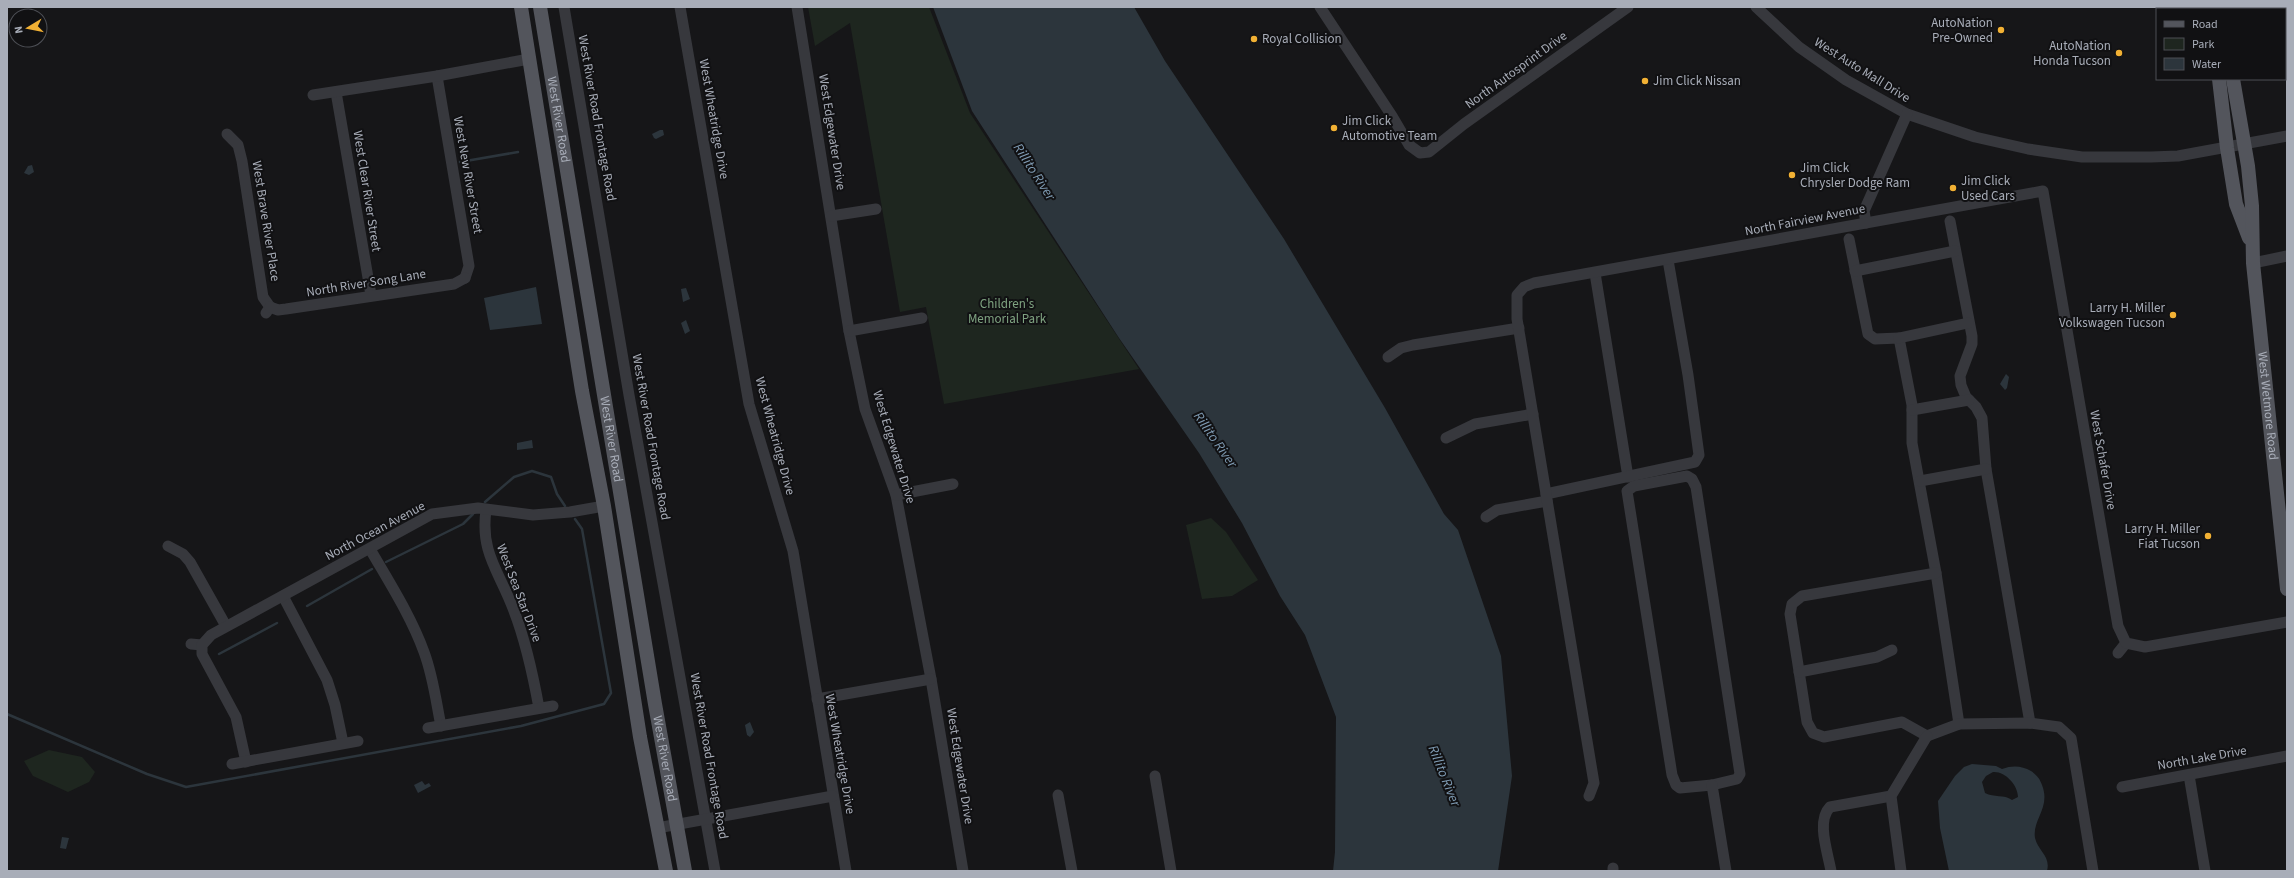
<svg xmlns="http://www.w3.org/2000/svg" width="2294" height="878" viewBox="0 0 2294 878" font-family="'Source Sans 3',sans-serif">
<rect width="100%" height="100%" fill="#161618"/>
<g fill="#1e261f">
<path d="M808 7H929L970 113 1139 369 944 404 926 307 900 312 850 23 815 46Z"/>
<path d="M1211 518 1226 532 1258 580 1232 596 1202 599 1186 525Z"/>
<path d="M49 750 82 757 95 772 89 782 68 792 33 776 24 761Z"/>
</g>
<g fill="#2c353c" fill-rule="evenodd">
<path d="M933 7H1134L1165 61 1284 239 1385 408 1444 514 1458 530 1501 656 1512 776 1498 871H1333L1335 852 1336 717 1305 635 1280 596 1242 523 1199 453 1119 338 972 111Z"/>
<path d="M660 130H663L664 135 656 139 654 138 652 134Z"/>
<path d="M32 165 34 172 29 175 24 173 28 166Z"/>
<path d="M536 287 542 324 490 330 484 298Z"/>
<path d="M686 288 690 299 683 302 681 289Z"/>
<path d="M686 320 690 331 685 334 681 323Z"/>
<path d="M2006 374 2009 377 2007 388 2005 390 2000 384Z"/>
<path d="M532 440 533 448 517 450V443Z"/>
<path d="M750 722 754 732 750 737 747 735 745 725Z"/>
<path d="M1972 764 1996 766 2002 769C2013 765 2022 766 2031 771 2037 775 2040 779 2042 785 2051 808 2032 819 2035 838 2038 851 2051 856 2047 871H1949L1940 828 1938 801 1955 776 1964 767ZM1993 772C2005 771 2018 785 2018 797L2012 800C2004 794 1994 798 1985 793L1982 782 1986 776Z"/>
<path d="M422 781 425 785 429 783 431 786 418 793 414 785Z"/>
<path d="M62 837 69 838 66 849 60 848Z"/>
</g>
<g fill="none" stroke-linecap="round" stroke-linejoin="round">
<g stroke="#2c353c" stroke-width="2.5">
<path d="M460 162 518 152"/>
<path d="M485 502 514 477 532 471 551 477 557 494 565 506"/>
<path d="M386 562 463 524 473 514"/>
<path d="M307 606 372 569"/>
<path d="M219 654 277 623"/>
<path d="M7 714 147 774 186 787 521 726 604 704 611 693 582 529 575 519"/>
</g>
<g stroke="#37383d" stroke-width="11">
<path d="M564 7 629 395 715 871"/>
<path d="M680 7 749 404 793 551 846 871"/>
<path d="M797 7 849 331 865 409 896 495 931 679 963 871"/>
<path d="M1320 7 1392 116 1409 145 1420 153 1429 152 1464 124 1628 7"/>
<path d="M1756 7 1799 47 1846 80 1907 114 1975 137 2028 149 2082 157H2151L2178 156 2287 136"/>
<path d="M437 76 469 266 465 278"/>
<path d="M336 92 371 295"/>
<path d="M313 95 437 76 529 59"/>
<path d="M227 134 238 145 242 161 263 297 270 307 266 313"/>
<path d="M831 216 876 209"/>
<path d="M1950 221 1972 336V344L1960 376 1961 385 1966 397 1976 407 1982 418 1986 469 2030 723"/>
<path d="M1866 223 1864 211 1907 114"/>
<path d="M1849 239 1868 334 1875 339 1899 338 1912 405V443L1936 573 1959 724"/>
<path d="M2253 263 2287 256"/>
<path d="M1855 271 1955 251"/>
<path d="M1595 273 1628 477"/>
<path d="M270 307 278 310 286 309 454 284 465 278"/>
<path d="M849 331 922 318"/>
<path d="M1899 338 1968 323"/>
<path d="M1388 357 1401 348 1413 345 1519 328"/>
<path d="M1912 410 1969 400"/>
<path d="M1446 438 1475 424 1533 414"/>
<path d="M1687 476 1692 479 1696 487 1740 774 1737 779 1712 785 1680 788 1676 785 1672 775 1627 491 1634 486Z"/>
<path d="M1920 481 1986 469"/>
<path d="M1546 494 1695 462 1699 455 1688 375 1668 260"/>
<path d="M896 495 953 484"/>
<path d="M486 510C480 554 500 572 514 611 526 642 533 675 539 708"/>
<path d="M1486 517 1497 510 1547 501"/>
<path d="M168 546 183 554 190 562 226 626"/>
<path d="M370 549C389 582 411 616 424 652 433 676 436 701 441 726"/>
<path d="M1936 573 1802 596 1792 604 1790 614 1807 722 1813 733 1824 737 1902 722 1927 736 1959 724 2030 723 2059 727 2071 738 2093 871"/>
<path d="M283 596 327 680 335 705 343 743"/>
<path d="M191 644 202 645"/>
<path d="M2118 653 2126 643"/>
<path d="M1799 672 1877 657 1892 650"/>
<path d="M817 699 931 679"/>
<path d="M428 728 553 706"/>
<path d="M246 762 236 717 202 654V645L211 635 432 514 478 508 533 515 570 512 604 506"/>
<path d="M232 764 358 741"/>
<path d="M2189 775 2205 871"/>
<path d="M1155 776 1171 871"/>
<path d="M1712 785 1726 871"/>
<path d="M2122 787 2287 756"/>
<path d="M1058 795 1072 871"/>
<path d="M1589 796 1594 783 1517 319V295L1524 287 1534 283 2043 191 2118 626 2126 643 2145 647 2287 622"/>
<path d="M657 828 833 796"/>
<path d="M1613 868V871"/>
<path d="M1831 871C1828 853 1816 821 1830 807L1891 796"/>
<path d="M1901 871 1891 796 1927 736"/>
</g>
<g stroke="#53555c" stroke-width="14">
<path d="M521 7 582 391 604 506 640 737 666 871"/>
<path id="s1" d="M540 7 655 704 685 871"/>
<path d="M2214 7V9"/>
<path d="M2219 79 2227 148 2236 204 2249 238"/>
<path id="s2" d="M2233 79 2248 166 2252 206 2253 263 2287 589"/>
</g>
</g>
<g fill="#f2b134" stroke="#111113" stroke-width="1.5">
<circle cx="2001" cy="30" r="4"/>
<circle cx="1254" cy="39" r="4"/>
<circle cx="2119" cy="53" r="4"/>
<circle cx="1645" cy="81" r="4"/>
<circle cx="1334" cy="128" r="4"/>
<circle cx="1792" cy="175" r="4"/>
<circle cx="1953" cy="188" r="4"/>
<circle cx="2173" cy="315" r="4"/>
<circle cx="2208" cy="536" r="4"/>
</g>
<g text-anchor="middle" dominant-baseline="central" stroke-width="4" stroke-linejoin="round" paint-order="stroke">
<g font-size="13" fill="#a8adb8" stroke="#111113" text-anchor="start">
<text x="1993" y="23" text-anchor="end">AutoNation<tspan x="1993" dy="15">Pre-Owned</tspan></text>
<text x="1262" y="39">Royal Collision</text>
<text x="2111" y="46" text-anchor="end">AutoNation<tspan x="2111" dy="15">Honda Tucson</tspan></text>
<text x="1653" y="81">Jim Click Nissan</text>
<text x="1342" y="121">Jim Click<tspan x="1342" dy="15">Automotive Team</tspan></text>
<text x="1800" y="168">Jim Click<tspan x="1800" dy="15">Chrysler Dodge Ram</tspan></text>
<text x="1961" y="181">Jim Click<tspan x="1961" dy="15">Used Cars</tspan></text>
<text x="2165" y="308" text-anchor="end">Larry H. Miller<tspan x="2165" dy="15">Volkswagen Tucson</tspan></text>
<text x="2200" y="529" text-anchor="end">Larry H. Miller<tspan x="2200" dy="15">Fiat Tucson</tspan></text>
</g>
<g font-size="13" fill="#a8adb8" stroke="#111113">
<text transform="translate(1516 70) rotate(-36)">North Autosprint Drive</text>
<text transform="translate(1862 70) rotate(32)">West Auto Mall Drive</text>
<text transform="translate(597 118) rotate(80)">West River Road Frontage Road</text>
<text transform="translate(714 119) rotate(80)">West Wheatridge Drive</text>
<text stroke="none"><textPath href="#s1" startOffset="114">West River Road</textPath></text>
<text transform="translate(832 132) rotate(81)">West Edgewater Drive</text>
<text transform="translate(468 175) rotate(80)">West New River Street</text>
<text transform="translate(367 191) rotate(81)">West Clear River Street</text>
<text transform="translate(1805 220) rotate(-11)">North Fairview Avenue</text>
<text transform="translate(266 221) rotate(81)">West Brave River Place</text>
<text transform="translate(366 283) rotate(-9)">North River Song Lane</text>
<text stroke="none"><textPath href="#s2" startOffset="329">West Wetmore Road</textPath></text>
<text transform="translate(775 436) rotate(75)">West Wheatridge Drive</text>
<text transform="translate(651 437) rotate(80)">West River Road Frontage Road</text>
<text stroke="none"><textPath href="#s1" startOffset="438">West River Road</textPath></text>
<text transform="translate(894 447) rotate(73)">West Edgewater Drive</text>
<text transform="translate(2103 460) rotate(80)">West Schafer Drive</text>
<text transform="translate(375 531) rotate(-28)">North Ocean Avenue</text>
<text transform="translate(519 593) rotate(69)">West Sea Star Drive</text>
<text transform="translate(840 754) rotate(80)">West Wheatridge Drive</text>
<text transform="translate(709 756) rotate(80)">West River Road Frontage Road</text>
<text transform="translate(2202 758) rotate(-10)">North Lake Drive</text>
<text stroke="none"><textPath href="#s1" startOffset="762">West River Road</textPath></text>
<text transform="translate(960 766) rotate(81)">West Edgewater Drive</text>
</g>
<g font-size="13" fill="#7fa381" stroke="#111113">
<text x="1007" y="304">Children's<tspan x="1007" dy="15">Memorial Park</tspan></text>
</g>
<g font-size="14" font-style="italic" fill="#7f9bb3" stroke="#111113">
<text transform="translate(1034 172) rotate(57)">Rillito River</text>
<text transform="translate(1215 440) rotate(55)">Rillito River</text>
<text transform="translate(1444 776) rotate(68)">Rillito River</text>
</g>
</g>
<rect width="2294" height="878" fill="none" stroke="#a8adb8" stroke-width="16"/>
<rect x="2156" y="8" width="130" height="72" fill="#111113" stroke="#4d4f55"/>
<rect x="2164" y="21" width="20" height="6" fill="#53555c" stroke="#4d4f55"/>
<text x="2192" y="28" font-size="12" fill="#a8adb8">Road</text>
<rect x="2164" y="38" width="20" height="12" fill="#1e261f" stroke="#4d4f55"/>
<text x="2192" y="48" font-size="12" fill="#a8adb8">Park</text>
<rect x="2164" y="58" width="20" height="12" fill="#2c353c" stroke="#4d4f55"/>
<text x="2192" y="68" font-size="12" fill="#a8adb8">Water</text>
<g transform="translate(28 28) rotate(260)"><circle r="19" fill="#111113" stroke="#4d4f55"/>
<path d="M0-3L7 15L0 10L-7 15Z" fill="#f2b134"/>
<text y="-6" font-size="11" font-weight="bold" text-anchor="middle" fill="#a8adb8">N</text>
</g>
</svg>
